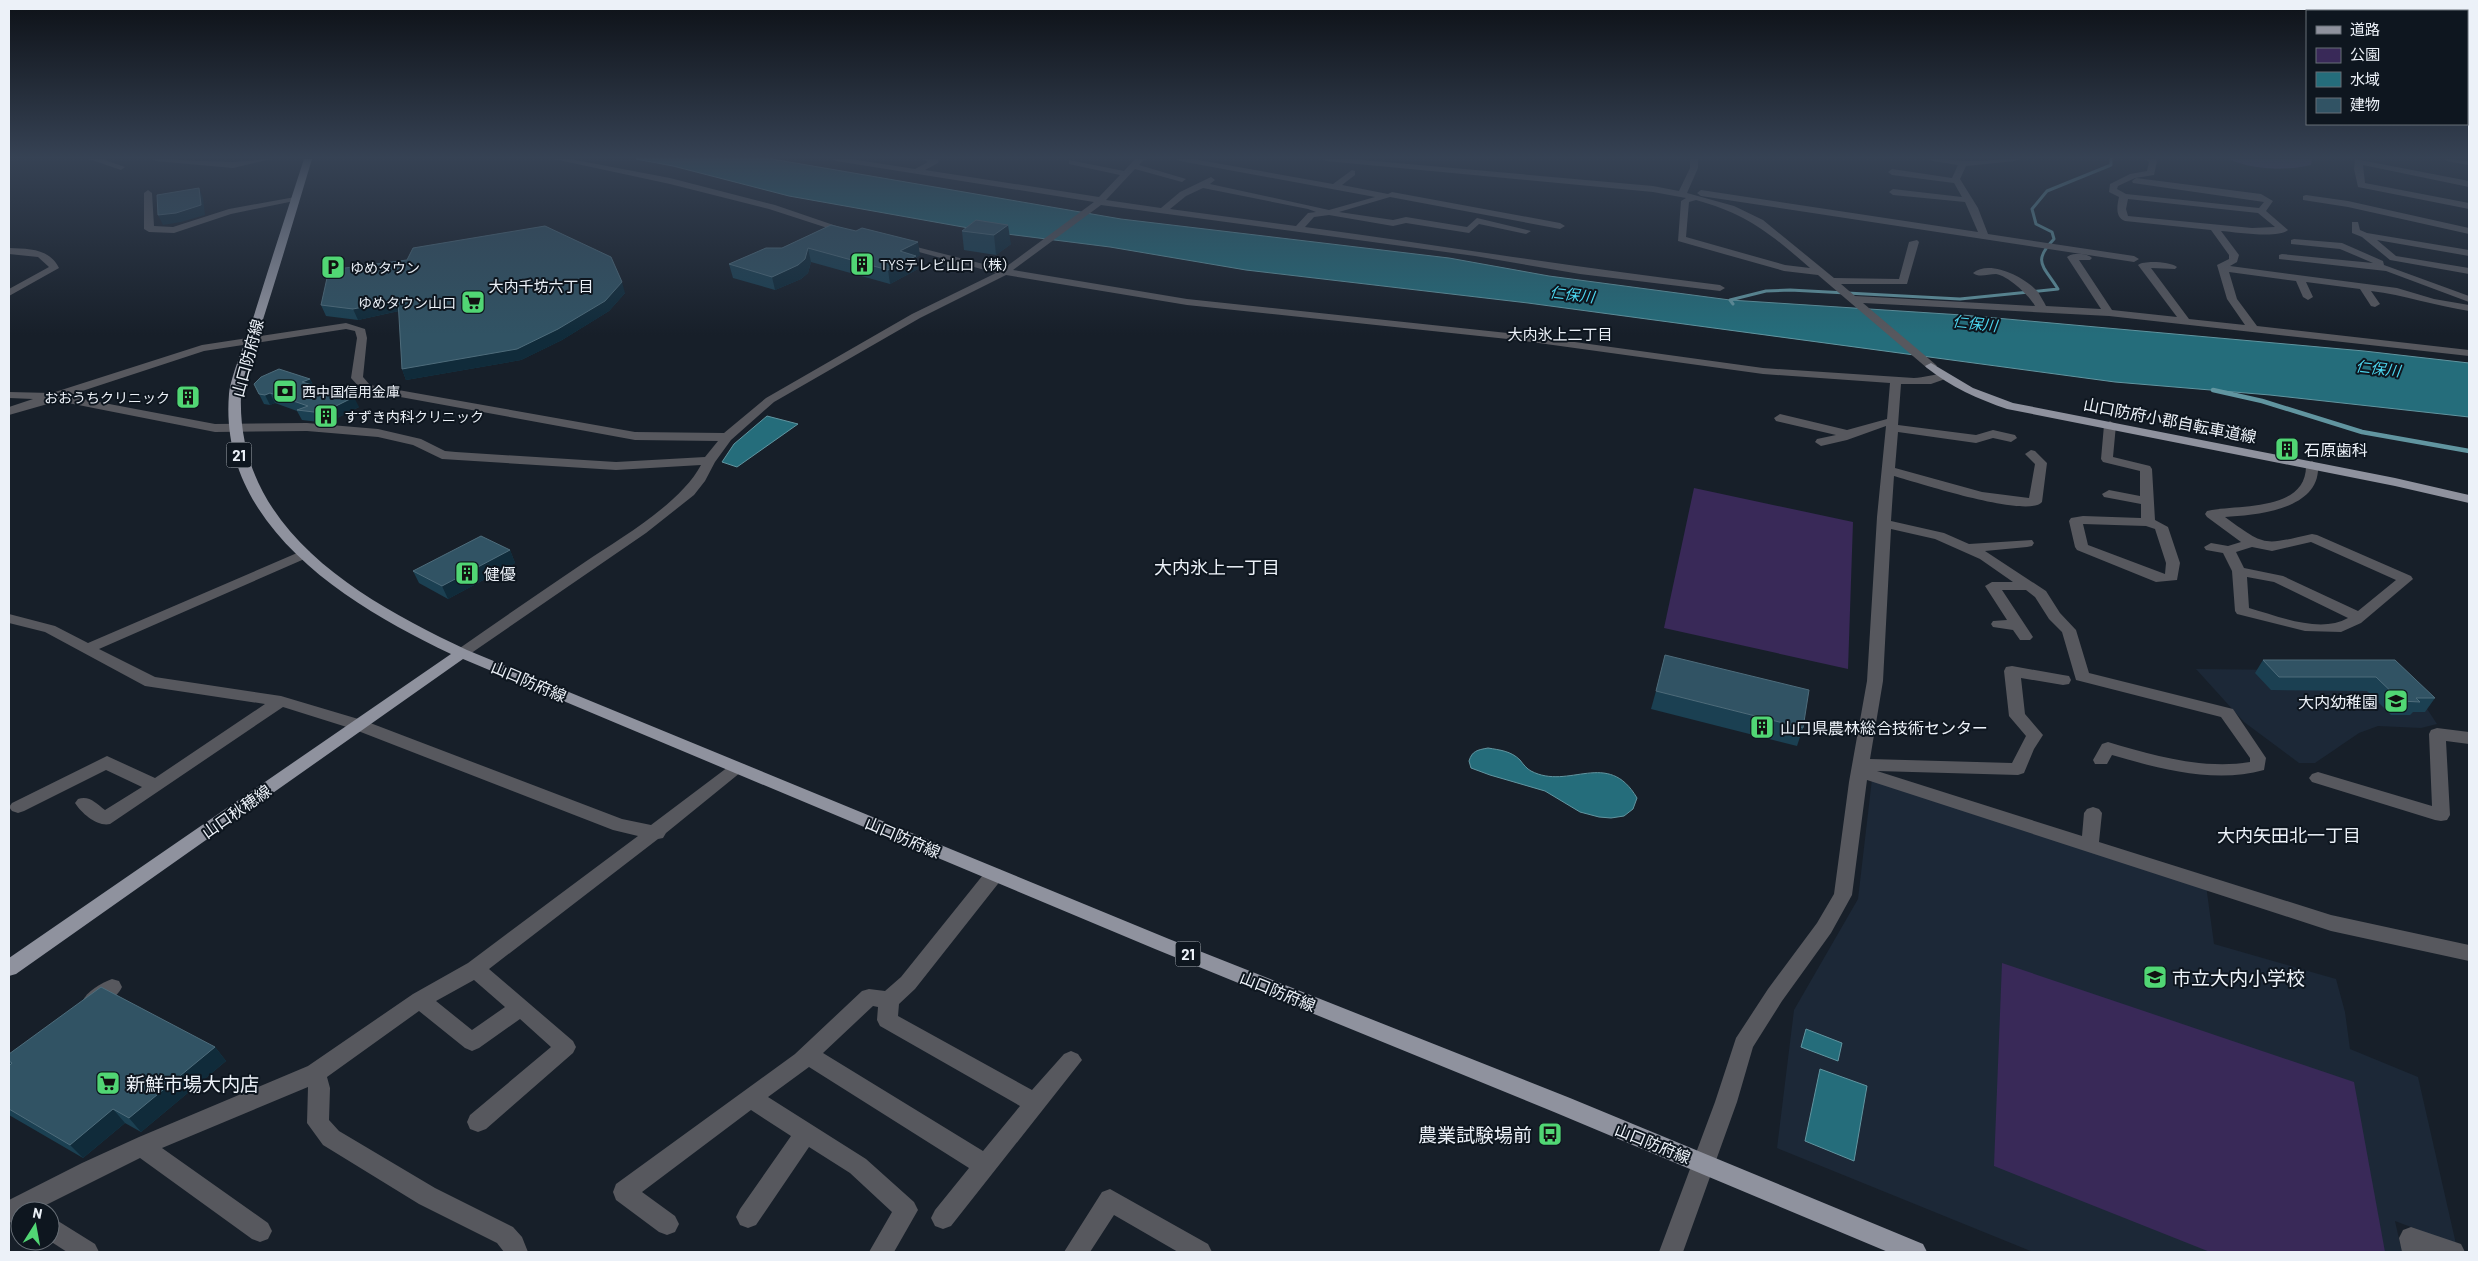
<svg xmlns="http://www.w3.org/2000/svg" width="2478" height="1261" viewBox="0 0 2478 1261" font-family="Barlow,'Noto Sans JP',sans-serif">
<rect width="100%" height="100%" fill="#171f29"/>
<g fill="#1c2837">
<path d="M2196 669 2392 671 2416 692 2437 724 2421 728 2378 726 2359 733 2315 763H2299L2244 722Z"/>
<path d="M1872 779 2206 885 2214 944 2336 979 2345 1012 2350 1049 2418 1077 2456 1244 2395 1221 2402 1252H2033L1777 1148 1794 1010 1858 899Z"/>
</g>
<g fill="#392958">
<path d="M1694 488 1853 522 1848 669 1664 628Z"/>
<path d="M2002 963 2354 1082 2385 1252H2210L1994 1166Z"/>
</g>
<path fill="#4f3d74" d="M2229 159H2312L2311 165C2285 171 2253 170 2229 159Z"/>
<g fill="#256d7b" stroke="#6195a0">
<path d="M636 159H772L1121 219 1449 258 1549 276 1730 300 1962 315 2364 351 2469 363V417L2270 395 2115 382 1528 303 1246 270 1110 247 991 232 789 196 673 166Z"/>
<path d="M767 416 798 424 737 467 722 462 734 444Z"/>
<path d="M1488 748C1500 750 1511 751 1520 760 1523 764 1527 769 1531 771 1569 791 1608 748 1637 798L1633 809 1624 816 1611 818 1599 817 1580 812 1545 791 1490 775 1471 768 1469 761C1472 751 1477 750 1488 748Z"/>
<path d="M1806 1029 1842 1043 1838 1061 1801 1047Z"/>
<path d="M1820 1069 1867 1086 1854 1161 1805 1141Z"/>
</g>
<g fill="none" stroke-linecap="round" stroke-linejoin="round">
<path stroke="#6195a0" stroke-width="3" d="M1733 304 1730 300 1766 291 1790 290 1960 299 2058 289C2043 265 2032 262 2054 239L2052 232 2036 224 2032 209 2047 191 2111 165V159"/>
<path stroke="#6195a0" stroke-width="4.5" d="M2213 390 2262 401 2362 432 2469 451"/>
<g fill="#57585e" fill-rule="evenodd">
<path d="M89 159H102L125 167 121 170Z"/>
<path d="M152 159 233 162 271 159 233 168 156 161Z"/>
<path d="M554 159H570L670 178 775 205 851 231 846 234 769 209 670 184Z"/>
<path d="M832 159H851L915 169 928 162 923 159H937L939 161 938 163 925 170 1099 197 1120 175 1069 164V160L1124 171 1135 159H1144L1139 165 1186 179 1182 182 1135 169 1106 200 1161 208 1180 192 1211 177 1215 180 1210 184 1329 210 1375 197 1180 161 1176 159H1193L1333 184 1352 170 1355 171V175L1342 185 1388 194 1392 192 1560 223 1565 226 1560 229 1390 197 1339 212 1393 220 1406 217 1467 227 1477 218 1531 231 1526 234 1479 224 1469 233 1406 223 1393 226 1329 215 1314 217 1305 227C1443 246 1581 268 1720 285L1725 288 1720 291 1580 274 1475 256 1101 205 1013 270 1187 299 1517 334 1763 368 1914 378C1924 378 1942 372 1948 374V378L1931 384H1901L1898 425 1976 435 1993 430 2015 435 2017 438 2011 442 1993 438 1976 443 1898 432 1895 468 1982 492 2029 498 2035 464 2025 454 2031 450 2035 451 2047 463 2042 502C2028 519 1916 482 1894 476L1891 521 1944 533 1969 544 2032 540 2034 543 2032 546 2027 547 1985 551 2046 591 2060 613 2076 630 2089 673 2233 709 2266 758 2264 770C2215 784 2160 769 2112 755L2107 764H2095L2093 760 2102 744 2108 742C2152 755 2203 770 2250 762V758L2221 717 2076 680 2062 632 2049 619 2035 597 2026 590H2002L2033 637 2030 640H2020L2013 630 1993 627 1991 624 1993 621 2007 620 1985 586 1992 582H2013L1980 559 1935 539 1891 529 1883 681 1870 759 2012 763 2026 736 2009 716 2004 671 2006 667 2012 666 2063 675 2069 676 2071 680 2069 684 2063 685 2021 678 2025 714 2043 735 2034 749 2024 773 2018 775 1877 771 2082 836 2084 813 2087 809 2093 807 2099 809 2102 813 2099 842 2331 915 2469 945V961L2331 931 1867 780 1852 895 1831 933 1782 1001 1753 1047 1737 1102 1683 1252H1659L1715 1102 1736 1038 1768 989 1817 923 1834 894 1849 782 1867 681 1877 517 1886 426 1847 440 1821 446 1815 442 1817 439 1836 435 1776 421 1774 418 1780 414 1847 430 1887 419 1890 383 1763 374 1517 340 1187 305 1006 275 920 318 774 402 731 440 715 462 705 481 694 495 646 533 467 656 462 658 454 653 457 650C500 620 542 591 585 562 621 538 681 503 701 465L616 470 442 459 413 445 378 437 307 431 215 432 58 401 9 415V407L33 399 9 398V392L52 393 202 345 346 323 365 329 367 338 363 377 370 385 635 432 724 433 766 398 912 314 996 273 897 246V242L1003 269 1094 202 836 161ZM1203 188 1308 209 1316 212 1308 213 1296 226 1170 209 1186 196ZM346 329 355 331 357 338 351 378 362 390 635 440 718 441 705 457 616 462 456 452 445 451 421 439 378 429 307 423 215 424 67 396 204 351Z"/>
<path d="M1322 159H1352L1653 186 1679 191 1690 168V159H1698V168L1687 193 1734 206 1763 220 1834 278 1899 279 1909 242 1917 240 1919 242 1907 284H1841L1855 296 2035 306C2030 296 2007 275 1996 274 1988 274 1979 278 1973 273 1990 259 2026 278 2038 292 2041 297 2044 302 2046 306L2101 309 2067 257C2073 252 2087 253 2092 258L2090 260H2079L2112 310 2177 317 2138 265C2145 260 2170 262 2177 267L2175 269 2151 268 2189 319 2245 325 2227 299 2217 265 2229 259V255L2211 230 2125 221C2115 217 2117 206 2119 197L2109 192 2110 184 2130 174 2147 171 2149 162 2145 159H2155L2157 161 2154 175 2135 178 2118 186 2117 189 2126 194 2259 208 2264 202 2133 183 2132 181 2136 178 2261 194 2273 201 2266 211 2288 230C2277 239 2236 232 2221 231L2239 255 2237 262 2230 266 2397 288 2434 299 2469 305V311C2436 306 2404 295 2371 291L2380 304 2375 307 2371 306 2360 289 2306 282 2313 297 2308 300 2303 297 2296 281 2229 272 2237 299 2257 326 2469 350V356L2109 316 1863 303 1935 364 1937 366 1931 369 1927 368 1818 275 1784 271 1678 241 1681 201 1686 198 1653 192 1326 161ZM2128 199 2258 213 2275 227 2252 228 2128 216 2126 209ZM1696 200C1747 214 1771 234 1810 268L1785 265 1686 237 1689 202Z"/>
<path d="M1929 159 1972 161 2019 159 2015 161 1966 166 1960 179 1978 208 1988 234 2134 256 2139 259 2134 262 1701 196 1697 193 1701 190 1978 232 1965 202 1893 195 1889 192 1893 189 1962 197 1954 183 1892 175 1888 172 1892 169 1952 178 1958 165 1933 161Z"/>
<path d="M2355 159 2469 181V187L2363 165 2365 183 2469 203V209L2358 187 2354 169Z"/>
<path d="M2445 159 2469 161V165L2446 161Z"/>
<path d="M148 190 152 193 154 226 173 227 229 209 295 197 299 200 231 214 174 233 149 232 144 229V193Z"/>
<path d="M2306 195 2348 201 2469 228V234L2348 207 2303 200V196Z"/>
<path d="M2352 222H2358L2360 230 2367 233 2469 250V256L2377 240 2396 256 2469 268V274L2390 260 2362 237 2352 233Z"/>
<path d="M2294 239 2342 243 2383 261 2384 265 2469 296V302L2386 271 2279 259V255L2282 254 2373 263 2340 249 2291 244V240Z"/>
<path d="M9 248C29 249 49 248 59 268L9 296V289L49 267 38 257 9 254Z"/>
<path d="M2110 421 2116 425 2113 457 2150 466 2152 469 2155 520 2168 527 2180 563 2177 580 2156 582 2077 550 2075 547 2069 521 2071 518 2083 516 2141 518V504L2104 497 2102 494 2109 490 2140 496V471L2103 462 2101 459 2104 425ZM2083 524 2146 526 2155 529 2166 563 2165 574 2088 545Z"/>
<path d="M2312 461 2318 465C2321 510 2256 515 2225 517 2266 547 2263 545 2312 534L2317 535 2411 576 2413 579 2361 623 2341 632 2305 631 2237 614 2235 611 2232 571 2223 553 2206 550 2204 547 2211 543 2228 546 2241 542 2207 517 2205 514 2207 511C2236 504 2307 513 2306 465ZM2311 542 2396 580 2358 611 2283 576 2244 568 2236 552 2252 547 2272 551ZM2247 577 2274 582 2348 618C2320 634 2278 616 2249 608Z"/>
<path d="M304 550 309 551 311 554 309 557 99 649 155 677 281 696 365 721 622 819 651 825 732 764H744L746 768 666 833 663 838 658 839 489 969 573 1041 576 1047 573 1053 486 1129 478 1132 470 1129 467 1122 470 1115 551 1047 520 1019 479 1048 472 1051 465 1048 419 1011 327 1077 330 1088 329 1120 339 1131 435 1188 513 1227 522 1237 528 1252H504L497 1243 419 1204 323 1145 307 1123 308 1087 162 1148 268 1223 272 1231 268 1239 260 1242 252 1239 140 1158 34 1211H20V1218L9 1223V1200L82 1163 139 1137 308 1066 413 994 468 963 638 836 613 830 353 729 283 707 110 824C98 827 82 814 75 803L78 799C89 795 96 803 105 810L142 787 106 770 24 811 18 813 12 811 9 807 12 803 107 756 155 778 265 704 145 686 45 632 9 623V614L55 626 88 643ZM474 980 505 1007 472 1030 436 1001Z"/>
<path d="M2437 728 2469 732V744L2446 741 2450 815 2447 820 2441 821 2435 820 2312 782 2309 778 2312 774 2318 772 2432 806 2429 734 2431 730Z"/>
<path d="M994 868 1001 870 1003 875 1001 880 915 989 899 1004 898 1016 1032 1090 1064 1054 1071 1051 1078 1054 1082 1060 951 1226 943 1229 935 1226 931 1218 935 1210 969 1168 809 1067 768 1097 866 1159 914 1202 918 1210 894 1252H869L892 1212 850 1173 809 1147 756 1225 748 1228 740 1225 736 1217 740 1209 791 1136 751 1110 642 1192 675 1216 679 1224 675 1232 667 1235 659 1232 616 1200 613 1192 616 1184 795 1054 862 991 869 989 885 991 901 977 987 870ZM873 1006 878 1007 877 1020 880 1026 1020 1106 983 1151 823 1053Z"/>
<path d="M112 979 119 981 122 987C116 999 98 1013 85 1008L82 1002C87 991 101 983 112 979Z"/>
<path d="M1110 1189 1208 1244 1212 1252H1178L1114 1215 1090 1252H1064L1102 1192Z"/>
<path d="M50 1216 95 1244 99 1252H67L50 1241Z"/>
<path d="M2411 1227 2461 1244 2465 1252H2402L2399 1238 2403 1230Z"/>
</g>
<g fill="#8f929e" fill-rule="evenodd">
<path d="M304 159H312C295 216 278 273 260 329 255 347 241 378 241 395 236 530 361 600 467 650L1169 939 1570 1098 1923 1244 1927 1252H1888L1554 1112 1155 949 463 659 16 974 9 976V958L451 654C348 605 218 526 229 394 231 375 245 344 251 325 268 270 286 214 304 159Z"/>
<path d="M1931 363 1973 388 2013 403 2395 478 2469 495V503L2395 486 2007 409C1978 399 1951 387 1927 368L1925 366Z"/>
</g>
</g>
<g fill="#1b4052">
<path d="M976 220 1011 244 996 255 964 250 962 231Z"/>
<path d="M831 225 920 255 916 258 918 269 890 284 811 262 808 273 801 279 775 290 733 278 729 264 782 248Z"/>
<path d="M625 293 609 311 562 340 521 360 406 380 402 369 399 311 358 320 326 316 321 305Z"/>
<path d="M310 379 313 385 359 407 327 423 302 420 297 411 275 403 270 405 264 404 254 384Z"/>
<path d="M510 550 515 563 448 599 419 583 413 571Z"/>
<path d="M2263 660H2395L2435 698 2425 712H2413L2410 715H2391L2367 691 2271 690 2255 673Z"/>
<path d="M1656 691 1803 728 1797 746 1651 709Z"/>
<path d="M215 1047 226 1061 141 1132 125 1123 83 1158 9 1115V1066L10 1065 9 1064V1054Z"/>
</g>
<g fill="#102b3a">
<path d="M199 188 203 198 205 215 181 222 163 225 158 215Z"/>
<path d="M1008 225 1011 244 996 255 994 235Z"/>
<path d="M918 242 920 255 916 258 918 269 890 284 888 270 900 251Z"/>
<path d="M808 248 811 262 808 273 801 279 775 290 772 277Z"/>
<path d="M622 282 625 293 609 311 562 340 521 360 406 380 402 369Z"/>
<path d="M398 300 403 310 358 320 353 309Z"/>
<path d="M310 379 314 388 302 382Z"/>
<path d="M270 393 275 403 270 405 265 395Z"/>
<path d="M354 397 359 407 327 423 322 413Z"/>
<path d="M510 550 515 563 448 599 442 586Z"/>
<path d="M215 1047 226 1061 141 1132 129 1118Z"/>
<path d="M113 1109 125 1123 83 1158 70 1145Z"/>
</g>
<g fill="#315364" stroke="#4e6c7b">
<path d="M199 188 201 205 176 213 158 215 157 195Z"/>
<path d="M976 220 1008 225 994 235 962 231Z"/>
<path d="M831 225 856 231 862 228 918 242 900 251 916 256 888 270 808 248 805 259 798 265 772 277 729 264 766 248H782Z"/>
<path d="M545 226 611 257 622 282 605 301 558 329 517 349 402 369 398 300 353 309 321 305 327 278 345 268 407 260 413 248Z"/>
<path d="M279 369 310 379 302 382 354 397 322 413 297 410 308 406 270 393 265 395 259 394 254 384 261 377Z"/>
<path d="M481 536 510 550 442 586 413 571Z"/>
<path d="M1665 655 1809 690 1803 728 1656 691Z"/>
<path d="M2263 660H2395L2435 698H2416L2420 702 2401 701 2376 677H2279Z"/>
<path d="M101 987 215 1047 129 1118 113 1109 70 1145 9 1109V1066L12 1063 9 1061V1054Z"/>
</g>
<linearGradient id="sky" x2="0" y2="1"><stop stop-color="#0d1117"/><stop offset="0.47" stop-color="#364254"/><stop offset="1" stop-color="#364254" stop-opacity="0"/></linearGradient>
<rect width="2478" height="335" fill="url(#sky)"/>
<defs>
<g id="building-square" transform="scale(1.25)"><rect x="-9" y="-9" width="18" height="18" rx="4" fill="#51d674" stroke="#0e161f"/><path d="M-4-6H4V6H1V3H-1V6H-4ZM-2.5-4.3h1.7v1.8h-1.7ZM.8-4.3h1.7v1.8H.8ZM-2.5-1h1.7V.8h-1.7ZM.8-1h1.7V.8H.8Z" fill="#111"/></g>
<g id="parking-square" transform="scale(1.25)"><rect x="-9" y="-9" width="18" height="18" rx="4" fill="#51d674" stroke="#0e161f"/><path d="M-3.5-5.5H1a3.5 3.5 0 0 1 0 7H-1V5.5H-3.5ZM-1-3.4V-.6H.8a1.4 1.4 0 0 0 0-2.8Z" fill="#111"/></g>
<g id="supermarket-square" transform="scale(1.25)"><rect x="-9" y="-9" width="18" height="18" rx="4" fill="#51d674" stroke="#0e161f"/><path d="M-6-5.5h2.5l.6 2H6L4.5 2H-2.5L-4.4-4H-6ZM-1.5 3.2a1.3 1.3 0 1 0 .1 0ZM3 3.2a1.3 1.3 0 1 0 .1 0Z" fill="#111"/></g>
<g id="bank-square" transform="scale(1.25)"><rect x="-9" y="-9" width="18" height="18" rx="4" fill="#51d674" stroke="#0e161f"/><path d="M-6-4H6V4H-6ZM0-2.3a2.3 2.3 0 1 0 0 4.6a2.3 2.3 0 1 0 0-4.6Z" fill="#111"/></g>
<g id="school-square" transform="scale(1.25)"><rect x="-9" y="-9" width="18" height="18" rx="4" fill="#51d674" stroke="#0e161f"/><path d="M0-5L7-2L0 1L-7-2ZM-4 1L0 2.5L4 1V4Q0 6-4 4Z" fill="#111"/></g>
<g id="bus-square" transform="scale(1.25)"><rect x="-9" y="-9" width="18" height="18" rx="4" fill="#51d674" stroke="#0e161f"/><path d="M-5-6H5V4H4V6H2V4H-2V6H-4V4H-5ZM-3.5-4V0h7V-4ZM-3.5 1.2v1.5H-2V1.2ZM2 1.2v1.5H3.5V1.2Z" fill="#111"/></g>
</defs>
<g fill-rule="evenodd">
<use href="#building-square" x="862" y="264"/>
<use href="#parking-square" x="333" y="267"/>
<use href="#supermarket-square" x="473" y="302"/>
<use href="#bank-square" x="285" y="391"/>
<use href="#building-square" x="188" y="397"/>
<use href="#building-square" x="326" y="416"/>
<use href="#building-square" x="2287" y="449"/>
<use href="#building-square" x="467" y="573"/>
<use href="#school-square" x="2396" y="701"/>
<use href="#building-square" x="1762" y="727"/>
<use href="#school-square" x="2155" y="977"/>
<use href="#supermarket-square" x="108" y="1083"/>
<use href="#bus-square" x="1550" y="1134"/>
</g>
<g text-anchor="middle" dominant-baseline="central" stroke-width="4" stroke-linejoin="round" paint-order="stroke">
<g font-size="14" fill="#ecf1f8" stroke="#0e161f" text-anchor="start">
<text x="880" y="264">TYSテレビ山口（株）</text>
<text x="350" y="267">ゆめタウン</text>
<text x="456" y="302" text-anchor="end">ゆめタウン山口</text>
<text x="302" y="391">西中国信用金庫</text>
<text x="170" y="397" text-anchor="end">おおうちクリニック</text>
<text x="344" y="416">すずき内科クリニック</text>
</g>
<g font-size="15" fill="#ecf1f8" stroke="#0e161f">
<text x="541" y="286">大内千坊六丁目</text>
<text x="1560" y="334">大内氷上二丁目</text>
</g>
<g font-size="15" font-style="italic" fill="#4cd6ef" stroke="#0e161f">
<text transform="translate(1572 294) rotate(7)">仁保川</text>
<text transform="translate(1975 323) rotate(6)">仁保川</text>
<text transform="translate(2378 368) rotate(7)">仁保川</text>
</g>
<g fill="#0e161f" stroke="#a9afb7" stroke-width="1">
<rect x="226.5" y="442.5" width="25" height="25" rx="4"/>
<rect x="1175.5" y="941.5" width="25" height="25" rx="4"/>
</g>
<g font-size="15" font-weight="bold" fill="#ecf1f8">
<text x="239" y="455">21</text>
<text x="1188" y="954">21</text>
</g>
<g font-size="16" fill="#ecf1f8" stroke="#0e161f">
<text transform="translate(247 358) rotate(-75)">山口防府線</text>
<text transform="translate(2170 420) rotate(11)">山口防府小郡自転車道線</text>
<text transform="translate(529 681) rotate(23)">山口防府線</text>
<text transform="translate(236 811) rotate(-35)">山口秋穂線</text>
<text transform="translate(903 837) rotate(23)">山口防府線</text>
<text transform="translate(1278 991) rotate(22)">山口防府線</text>
<text transform="translate(1653 1143) rotate(22)">山口防府線</text>
</g>
<g font-size="16" fill="#ecf1f8" stroke="#0e161f" text-anchor="start">
<text x="2304" y="449">石原歯科</text>
<text x="484" y="573">健優</text>
<text x="2378" y="701" text-anchor="end">大内幼稚園</text>
<text x="1780" y="727">山口県農林総合技術センター</text>
</g>
<g font-size="18" fill="#ecf1f8" stroke="#0e161f">
<text x="1217" y="567">大内氷上一丁目</text>
<text x="2289" y="835">大内矢田北一丁目</text>
</g>
<g font-size="19" fill="#ecf1f8" stroke="#0e161f" text-anchor="start">
<text x="2172" y="977">市立大内小学校</text>
<text x="126" y="1083">新鮮市場大内店</text>
<text x="1532" y="1134" text-anchor="end">農業試験場前</text>
</g>
</g>
<rect width="2478" height="1261" fill="none" stroke="#ecf1f8" stroke-width="20"/>
<rect x="2306" y="10" width="162" height="115" fill="#0e161f" stroke="#676e76"/>
<rect x="2316" y="26" width="25" height="8" fill="#8f929e" stroke="#676e76"/>
<text x="2350" y="35" font-size="15" fill="#ecf1f8">道路</text>
<rect x="2316" y="48" width="25" height="15" fill="#392958" stroke="#676e76"/>
<text x="2350" y="60" font-size="15" fill="#ecf1f8">公園</text>
<rect x="2316" y="72" width="25" height="15" fill="#256d7b" stroke="#676e76"/>
<text x="2350" y="85" font-size="15" fill="#ecf1f8">水域</text>
<rect x="2316" y="98" width="25" height="15" fill="#315364" stroke="#676e76"/>
<text x="2350" y="110" font-size="15" fill="#ecf1f8">建物</text>
<g transform="translate(35 1226) rotate(11)"><circle r="24" fill="#0e161f" stroke="#676e76"/>
<path d="M0-4L9 19L0 12L-9 19Z" fill="#51d674"/>
<text y="-8" font-size="14" font-weight="bold" text-anchor="middle" fill="#ecf1f8">N</text>
</g>
</svg>
